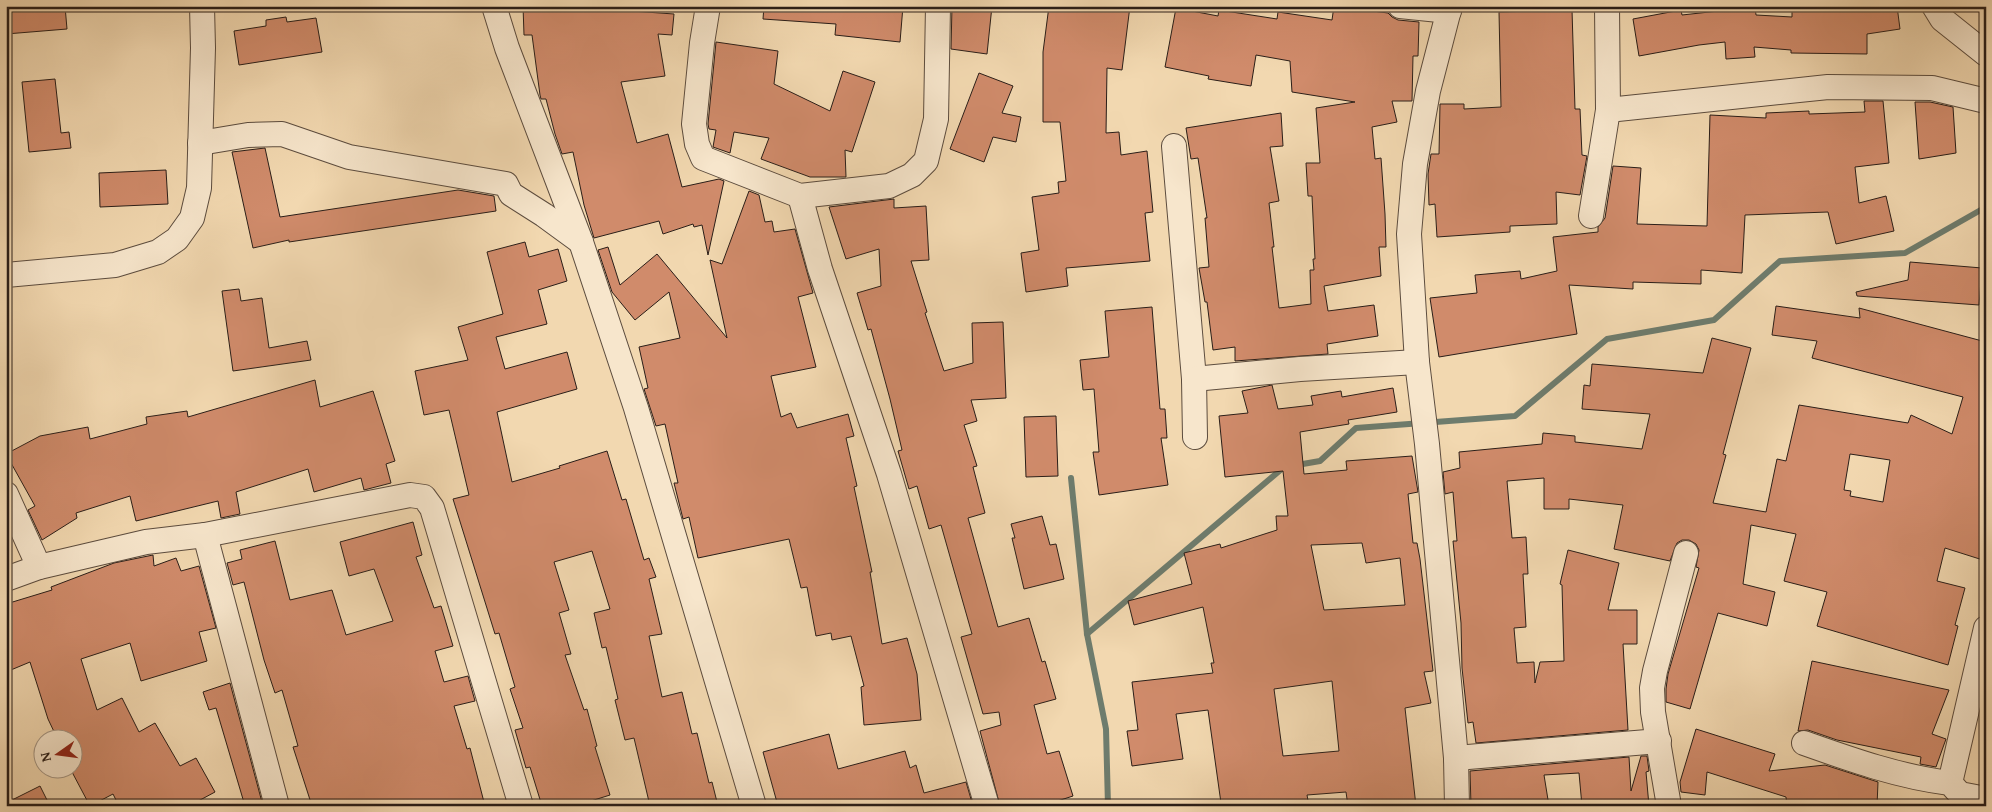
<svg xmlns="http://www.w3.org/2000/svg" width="1992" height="812" viewBox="0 0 1992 812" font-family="'Gentium Book Plus',serif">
<rect width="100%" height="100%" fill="#f2d8b0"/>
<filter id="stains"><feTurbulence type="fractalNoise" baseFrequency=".004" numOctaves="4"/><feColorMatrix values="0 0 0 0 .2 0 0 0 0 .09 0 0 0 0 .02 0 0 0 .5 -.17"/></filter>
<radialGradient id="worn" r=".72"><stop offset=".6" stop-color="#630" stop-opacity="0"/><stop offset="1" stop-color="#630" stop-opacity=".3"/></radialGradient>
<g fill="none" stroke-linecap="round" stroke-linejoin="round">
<g stroke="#6e7c6d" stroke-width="6">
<path d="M1297 465 1320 461 1356 428 1515 416 1607 339 1714 320 1780 261 1905 253 1986 207"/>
<path d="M1071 478 1087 634 1106 729 1108 806"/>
<path d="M1087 634 1284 467"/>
</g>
</g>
<g fill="#d08b6b" stroke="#2a1e18" fill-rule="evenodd">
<path d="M6 6H65L67 29 6 34Z"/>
<path d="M523 6H589V8L674 14 672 35 658 34 665 76 621 82 637 143 668 134 682 187 719 179 724 181 708 255 702 225 694 227 693 224 663 234 659 221 594 238 584 205 573 152 562 154 555 134 546 99H541L540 95 532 35H524Z"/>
<path d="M764 6H903L900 42 835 35 836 24 763 19Z"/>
<path d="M952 6H992L987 54 951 49Z"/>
<path d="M1049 6H1130L1122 70 1107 68 1106 133 1119 132 1121 155 1147 151 1153 212 1145 213 1150 261 1066 268 1068 286 1026 292 1021 253 1039 250 1032 197 1059 193 1058 182 1066 181 1060 122H1043V52Z"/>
<path d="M1334 6 1388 13 1392 17 1398 20 1419 22 1418 56H1413L1412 101H1392L1397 122 1372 127 1375 159 1381 158 1385 214 1386 247H1379L1381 276 1324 286 1328 311 1374 305 1378 336 1327 344 1328 354 1235 361V347L1213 350 1207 302H1205L1199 268 1209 267 1205 218H1207L1198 158 1191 159 1186 128 1281 113 1283 146 1270 147 1279 201 1269 203 1274 247H1272L1279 308 1311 304 1310 270H1314L1313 259H1315L1312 196H1308L1306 163H1320L1316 108 1355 102 1292 92 1290 61 1256 55 1251 86 1208 79 1209 76 1165 67 1176 8 1218 16 1219 10 1277 19 1278 12 1332 20Z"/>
<path d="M1792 6H1897L1900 29 1867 34V54L1791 53V50L1754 47 1755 57 1726 59 1725 42 1699 45 1639 56 1633 19 1681 10 1682 15 1755 7 1756 15 1792 17Z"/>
<path d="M1572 10 1575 109H1580L1582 155 1587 156 1580 195 1556 192 1557 224 1510 226V232L1437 237 1435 204 1429 205 1428 174 1431 154H1439L1440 104H1464V109L1501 107 1499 12Z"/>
<path d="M286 17 287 22 316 18 322 52 239 65 234 31 266 26V20Z"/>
<path d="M716 42 778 51 774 84 830 111 843 71 875 82 852 152 845 150 846 177H810L761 159 769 138 734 132 730 153 713 147 716 130 709 129 708 124Z"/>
<path d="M979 73 1013 86 1002 113 1021 117 1016 142 993 137 984 162 950 149Z"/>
<path d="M55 79 61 133 69 132 71 148 29 152 22 82Z"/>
<path d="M1864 101H1883L1889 163 1855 167 1859 203 1886 196 1894 231 1836 244 1828 212 1745 215 1742 273 1701 270V284L1633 282V289L1569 285 1577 334 1439 357 1430 298 1477 293 1475 275 1520 271 1521 279 1557 271 1553 237 1598 232V227L1605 218 1613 166 1641 168 1637 224 1707 226 1710 115 1766 118V113L1809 111V114L1865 112Z"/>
<path d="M1915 102H1930L1953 107 1956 153 1919 159Z"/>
<path d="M265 148 280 217 458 190 494 196 496 211 289 242V240L253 248 232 152Z"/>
<path d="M166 170 168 204 100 207 99 173Z"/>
<path d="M749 191 759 195 765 222 772 221 774 232 795 229 813 293 798 297 816 367 771 376 781 417 791 413 797 428 848 414 854 436 846 438 857 486 854 487 872 572H870L882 644 907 638 917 674 921 720 864 725 861 687 864 686 851 636 832 640 831 633 816 636 807 587 801 588 789 539 698 558 689 517 683 519 674 483H678L665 424 656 426 644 389 648 388 639 347 680 338 669 292 635 320 612 292 598 250 608 247 620 285 657 254 727 338 710 260 722 264Z"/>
<path d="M894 199V208L926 206 929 260 911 261 927 312 925 313 944 371 973 363 972 323 1003 322 1006 398 971 400 977 421 964 425 977 466 973 467 985 513 968 518 998 627 1029 618 1042 662 1045 661 1056 699 1034 705 1047 754 1059 751 1073 796 1042 806H1000L980 731 1001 725 999 712 983 714 961 637 972 634 941 525 929 529 917 486 909 489 898 451 902 450 890 399 871 329 868 330 857 293 881 286 879 249 846 259 829 207Z"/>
<path d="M525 242 529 257 558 249 567 281 538 290 547 324 496 337 505 369 567 352 577 389 497 412 512 482 560 468 559 466 607 451 622 500 626 499 644 560 649 558 656 577 649 579 662 634 649 636 662 697 682 692 692 734 697 733 709 783 712 782 718 806H650L634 738 625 740 615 700 618 699 606 647 602 648 594 613 610 609 592 551 554 562 569 610 559 613 571 654 565 655 584 710 587 709 597 746 595 747 610 795 575 806H542L530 767 526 768 515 730 523 728 510 689 515 687 499 633 495 634 453 499 469 495 449 410 424 415 415 371 468 360 458 327 503 314 487 252Z"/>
<path d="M1910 262 1982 268 1979 305 1857 296 1856 292 1908 280Z"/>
<path d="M239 289 241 301 262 298 269 348 307 341 311 360 233 371 222 291Z"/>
<path d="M1776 306 1860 318 1859 308 1986 342V561L1945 548 1937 581 1965 588 1955 625 1958 626 1948 665 1817 626 1827 592 1784 581 1796 534 1751 525 1743 584 1775 592 1767 626 1718 613 1690 709 1666 702V689L1668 674 1699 568 1696 567 1699 550 1696 544 1689 540H1682L1677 543 1670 561 1614 549 1623 505 1569 499V509H1544V478L1507 481 1512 538 1526 537 1528 574H1523L1526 627 1514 628 1517 663 1534 662 1535 683 1540 662 1564 661 1562 585 1560 584 1568 550 1619 563 1608 610H1637V644H1623L1628 730 1476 743 1473 722 1468 723 1462 668 1461 623 1453 541H1457L1453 492 1445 494 1443 472 1460 468 1459 452 1542 444 1543 433 1575 436V442L1642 449 1650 414 1582 409 1584 385 1590 386 1592 364 1703 373 1712 338 1751 348 1723 454 1726 455 1713 503 1766 512 1777 459 1786 461 1799 405 1908 423 1911 415 1952 434 1963 397 1812 358 1817 341 1772 335ZM1850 454 1890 460 1883 502 1850 496 1851 491 1844 490Z"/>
<path d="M1152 307 1160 409H1165L1167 438H1161L1168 485 1099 495 1093 452H1099L1094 389 1083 390 1080 360 1109 357 1105 311Z"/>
<path d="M315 380 320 407 373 391 395 461 386 464 391 483 364 490 361 478 314 492 308 469 236 492 240 514 221 518 218 501 136 521 130 496 76 513 77 518 42 540 28 510 35 506 6 454 40 436 88 427 90 439 147 424 146 417 187 411 188 417Z"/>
<path d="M1272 385 1278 409 1313 405 1311 396 1341 391 1342 397 1393 388 1397 412 1348 420 1349 424 1300 432 1304 474 1347 470 1346 461 1412 456 1418 492 1408 494 1413 543H1417L1420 559 1433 671 1424 672 1431 703 1405 708 1416 806H1348L1346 792 1307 795 1309 806H1230V802L1221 803 1208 710 1176 714 1183 759 1132 766 1127 731 1138 730 1132 682 1213 673 1211 663H1214L1203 607 1134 625 1128 601 1192 584 1184 553 1220 544 1221 548 1277 530 1276 516H1288L1283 471 1225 477 1219 416 1248 413 1242 391ZM1362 543 1366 563 1400 558 1405 605 1324 610 1311 545ZM1332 681 1339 751 1283 756 1274 689Z"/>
<path d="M1056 416 1058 476 1026 477 1024 417Z"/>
<path d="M1042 516 1050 545 1056 544 1064 579 1024 589 1012 538H1015L1011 524Z"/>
<path d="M413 522 422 555 416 557 434 608 441 606 453 646 435 651 444 682 468 676 475 701 454 706 467 749 470 748 485 806H312L293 747 298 746 282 690 275 693 264 660 244 582 233 585 227 563 242 559 240 550 275 541 290 600 332 590 346 635 393 621 374 569 349 576 340 542Z"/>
<path d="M153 555 154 566 176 558 181 571 199 566 216 628 199 632 207 661 141 681 130 643 81 659 97 710 122 698 139 732 155 723 180 766 196 758 215 792 189 806H119L113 794 90 806 72 772V740H58L48 719 30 662 6 672V604L52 590 51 587 114 563Z"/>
<path d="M1812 661 1949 690 1932 734 1946 739 1936 767 1920 764 1921 757 1837 740 1808 730 1798 731Z"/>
<path d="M230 683 263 806H245L216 708 209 710 203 692Z"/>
<path d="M1696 729 1775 754 1769 771 1825 765 1878 782 1877 806H1787L1786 797 1707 772 1705 795 1681 792 1680 782Z"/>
<path d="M829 734 838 769 905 751 910 768 916 765 924 793 966 782 973 806H778L763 752Z"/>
<path d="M1641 756H1647L1649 771 1646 772 1649 806H1582L1579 773 1544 775 1549 806H1471L1470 771 1629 757 1631 791Z"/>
<path d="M40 786 50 806H6V803Z"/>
</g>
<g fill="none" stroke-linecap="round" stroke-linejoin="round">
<g stroke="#5c4c3e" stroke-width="26">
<g id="minor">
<path d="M494 6 507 48 581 242 636 408 754 806"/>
<path d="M708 6 702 43 694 124 697 144 703 158 800 196 889 186 912 175 926 161 936 119 938 6"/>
<path d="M1400 6 1449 11"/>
<path d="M1450 6 1428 91 1415 164 1409 234 1417 362 1427 444 1456 758 1457 806"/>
<path d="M1934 6 1942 19 1986 54"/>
<path d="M1608 110 1828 87 1932 88 1986 101"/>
<path d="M200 143 248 135 282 134 349 157 506 184 511 194 544 215 581 242"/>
<path d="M1174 146 1194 379 1195 437"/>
<path d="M800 196 820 269 889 474 987 806"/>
<path d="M1591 216 1608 110 1607 6"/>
<path d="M6 275 115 265 158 252 177 239 192 218 199 188 203 48 202 6"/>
<path d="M1194 379 1300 369 1417 362"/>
<path d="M6 494 39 567"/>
<path d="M205 535 277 806"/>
<path d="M6 579 39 567 146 542 205 535 410 495 424 497 432 508 521 806"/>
<path d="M1804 743C1852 760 1900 777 1950 783L1960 794 1986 799"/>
<path d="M1456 758 1659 741"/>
<path d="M1950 783 1986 628"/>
<path d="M1669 806 1653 712 1652 688 1655 671 1686 553"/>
</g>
</g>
<use href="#minor" stroke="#f7e6cc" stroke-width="24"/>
</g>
<rect width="1992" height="812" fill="none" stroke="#f2d8b0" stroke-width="25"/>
<rect x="8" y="8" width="1977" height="797" fill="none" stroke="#2a1e18" stroke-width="2.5"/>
<rect x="12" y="12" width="1967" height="787" fill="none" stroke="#2a1e18"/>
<g transform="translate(58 754) rotate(256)"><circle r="24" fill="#f7e6cc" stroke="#a59684"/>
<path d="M0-4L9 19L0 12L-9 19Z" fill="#8f2418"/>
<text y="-8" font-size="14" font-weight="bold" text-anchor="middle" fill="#2a1e18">N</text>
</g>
<rect width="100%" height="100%" filter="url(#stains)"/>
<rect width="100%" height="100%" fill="url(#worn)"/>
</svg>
